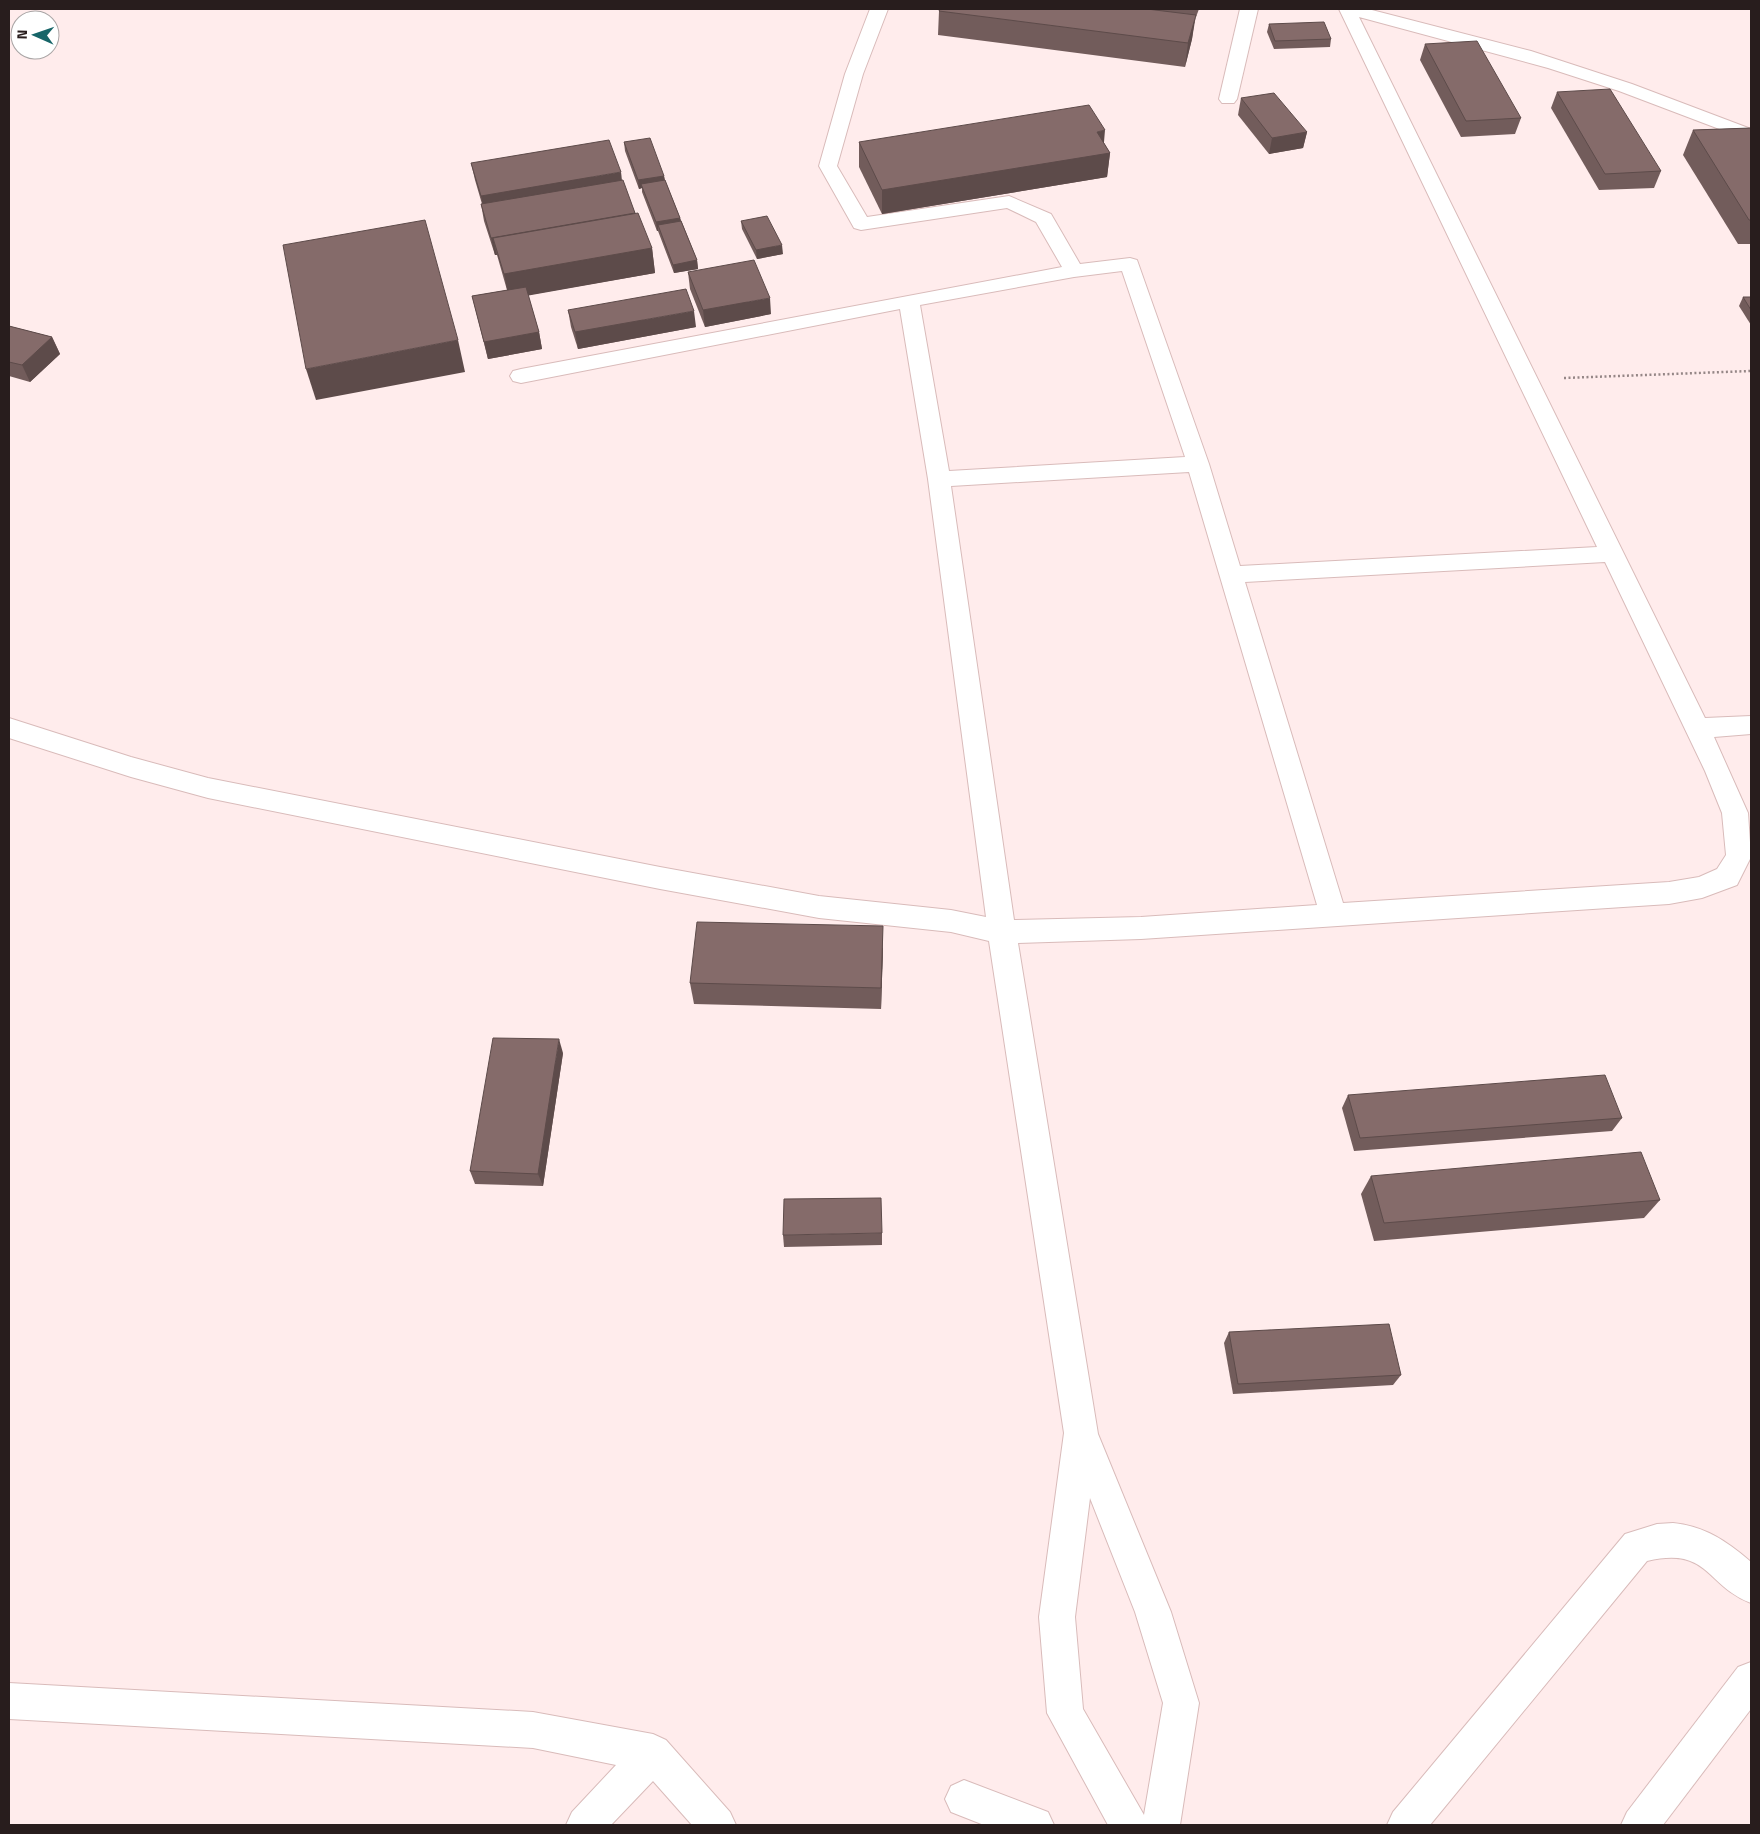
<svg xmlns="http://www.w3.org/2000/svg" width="1760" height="1834" viewBox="0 0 1760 1834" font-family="'Titillium Web',sans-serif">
<rect width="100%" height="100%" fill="#ffecec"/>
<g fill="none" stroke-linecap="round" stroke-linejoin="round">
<g stroke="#d9bbba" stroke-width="2">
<g id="minor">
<path d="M870 9H888L863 74 837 166 867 217 1009 196 1051 214 1080 264 1130 258 1137 260 1209 464 1240 566 1597 547 1339 9H1368L1531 51 1632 84 1751 129V141L1619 91 1548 68 1359 17 1705 718 1751 716V734L1714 737 1748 813 1751 857 1737 885 1702 898 1669 904 1141 939 1018 943 1098 1434 1171 1612 1199 1703 1180 1825H1108L1047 1713 1039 1617 1064 1433 989 941 951 932 819 918 660 889 208 798 131 777 9 738V718L131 757 208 778 660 867 819 896 951 910 986 917 928 479 900 309 521 383 513 381 510 376 513 371 521 369 1062 267 1036 222 1007 208 861 230 854 228 819 166 845 74ZM1122 271 1185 457 949 471 920 305 1074 277ZM1189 472 1317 905 1141 917 1014 920 951 486ZM1605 562 1705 771 1722 813 1726 855 1717 869 1699 877 1669 882 1343 903 1245 582ZM1090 1498 1135 1612 1163 1703 1144 1815 1083 1709 1075 1617Z"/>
<path d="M1240 9H1258L1237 99 1234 103H1222L1219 99Z"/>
<path d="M1673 1523C1705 1526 1728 1542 1751 1562V1603C1706 1586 1709 1546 1647 1561L1430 1825H1387L1393 1812 1625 1534 1657 1524Z"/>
<path d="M1751 1662V1709L1663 1825H1621L1627 1812 1738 1667Z"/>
<path d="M9 1683 533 1712 653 1734 666 1740 730 1812 736 1825H692L653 1781 611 1825H566L572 1812 616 1765 533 1748 9 1719Z"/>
<path d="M964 1780 1048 1812 1054 1825H984L951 1812 945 1799 951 1786Z"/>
</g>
</g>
<path stroke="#958686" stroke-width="2.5" stroke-dasharray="2 2.5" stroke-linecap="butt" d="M1564 378 1751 371"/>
<use href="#minor" fill="#fff" fill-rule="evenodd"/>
</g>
<g fill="#725c5b">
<path d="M940 9H1199L1196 17 1195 16 1192 39 1185 67 938 35 939 11Z"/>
<path d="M1269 24 1331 39 1330 47 1274 49 1267 32Z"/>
<path d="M1425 44 1521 118 1515 134 1461 137 1420 60Z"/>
<path d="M1557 92 1661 171 1654 188 1599 190 1551 108Z"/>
<path d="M1241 98 1307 132 1303 148 1269 154 1238 115Z"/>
<path d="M1751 128V244H1738L1683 155 1693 130Z"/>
<path d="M624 142 664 176 665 180 697 260 698 269 674 273 658 231H657L642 192V188L639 189 625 151Z"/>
<path d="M859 142 1104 143 1110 153 1107 177 882 214 859 167Z"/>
<path d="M471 163 622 180 635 213 652 248 655 273 528 295 539 332 542 349 488 359 472 296 507 290 497 255H495L484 221 481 204H482L475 180Z"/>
<path d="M741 221 783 254 757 259 742 229Z"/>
<path d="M688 272 771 314 705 327 690 289Z"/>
<path d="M1743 297H1751V325L1739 306Z"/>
<path d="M568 310 696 327 578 349 571 327Z"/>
<path d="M9 326 52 337 60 354 30 382 9 376Z"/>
<path d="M883 948 881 1009 694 1004 690 983Z"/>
<path d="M563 1053 543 1186 475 1184 470 1171Z"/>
<path d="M1348 1095 1622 1118 1612 1131 1354 1151 1342 1108Z"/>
<path d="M1371 1176 1660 1200 1644 1218 1374 1241 1361 1194Z"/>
<path d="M882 1233V1245L784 1247 783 1235Z"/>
<path d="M1229 1332 1401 1375 1393 1385 1233 1394 1224 1343Z"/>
</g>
<g fill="#5d4b4a">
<path d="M1196 15 1192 39 1185 67 1188 43Z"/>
<path d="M1105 130 1103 154 1110 153 1107 177 882 214V190L1097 132Z"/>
<path d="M1307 132 1303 148 1269 154 1272 138Z"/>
<path d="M621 172 623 189 484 212 481 196Z"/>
<path d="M664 176 665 184H641L642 188 639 189 638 180Z"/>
<path d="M680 218 681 227 658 225V231H657L656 222Z"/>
<path d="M491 238H493L497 255H495Z"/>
<path d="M782 245 783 254 757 259 756 250Z"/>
<path d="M652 248 655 273 509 299 504 274Z"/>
<path d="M697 260 698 269 674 273 673 265Z"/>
<path d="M770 298 771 314 705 327 703 310Z"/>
<path d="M694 311 696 327 578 349 575 332Z"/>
<path d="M539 332 542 349 488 359 484 342Z"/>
<path d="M52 337 60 354 30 382 22 365Z"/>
<path d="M458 340 465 372 316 400 306 369Z"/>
<path d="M883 926V948L881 1009V988Z"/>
<path d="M559 1039 563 1053 543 1186 538 1174Z"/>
</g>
<g fill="#856b6a" stroke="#5d4b4a">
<path d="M940 9H1147L1196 15 1188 43 939 11Z"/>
<path d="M1324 22 1331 39 1275 41 1269 24Z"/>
<path d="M1477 41 1521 118 1466 121 1425 44Z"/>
<path d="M1610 89 1661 171 1605 174 1557 92Z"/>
<path d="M1274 93 1307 132 1272 138 1241 98Z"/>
<path d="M1089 105 1105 130 1097 132 1110 153 882 190 859 142Z"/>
<path d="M1751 128V220H1749L1693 130Z"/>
<path d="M650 138 664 176 638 180 624 142Z"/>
<path d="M609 140 621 172 481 196 471 163Z"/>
<path d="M623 180 635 213 491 238 481 204Z"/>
<path d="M665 180 680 218 656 222 641 184Z"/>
<path d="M638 213 652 248 504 274 493 238Z"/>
<path d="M767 216 782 245 756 250 741 221Z"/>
<path d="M425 220 458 340 306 369 283 245Z"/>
<path d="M681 221 697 260 673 265 658 225Z"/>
<path d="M754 260 770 298 703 310 688 272Z"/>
<path d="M526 287 539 332 484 342 472 296Z"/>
<path d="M686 289 694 311 575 332 568 310Z"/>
<path d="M1743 297H1751V310Z"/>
<path d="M9 326 52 337 22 365 9 362Z"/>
<path d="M697 922 883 926 881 988 690 983Z"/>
<path d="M493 1038 559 1039 538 1174 470 1171Z"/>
<path d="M1605 1075 1622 1118 1360 1138 1348 1095Z"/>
<path d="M1641 1152 1660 1200 1384 1223 1371 1176Z"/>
<path d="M881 1198 882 1233 783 1235 784 1199Z"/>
<path d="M1389 1324 1401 1375 1238 1384 1229 1332Z"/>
</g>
<rect width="1760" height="1834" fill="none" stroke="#281d1d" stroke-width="20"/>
<g transform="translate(35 35) rotate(272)"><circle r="24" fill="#ffffff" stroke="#a9a5a5"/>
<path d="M0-4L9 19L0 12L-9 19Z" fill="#176568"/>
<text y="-8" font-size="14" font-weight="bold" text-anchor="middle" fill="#281d1d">N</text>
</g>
</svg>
